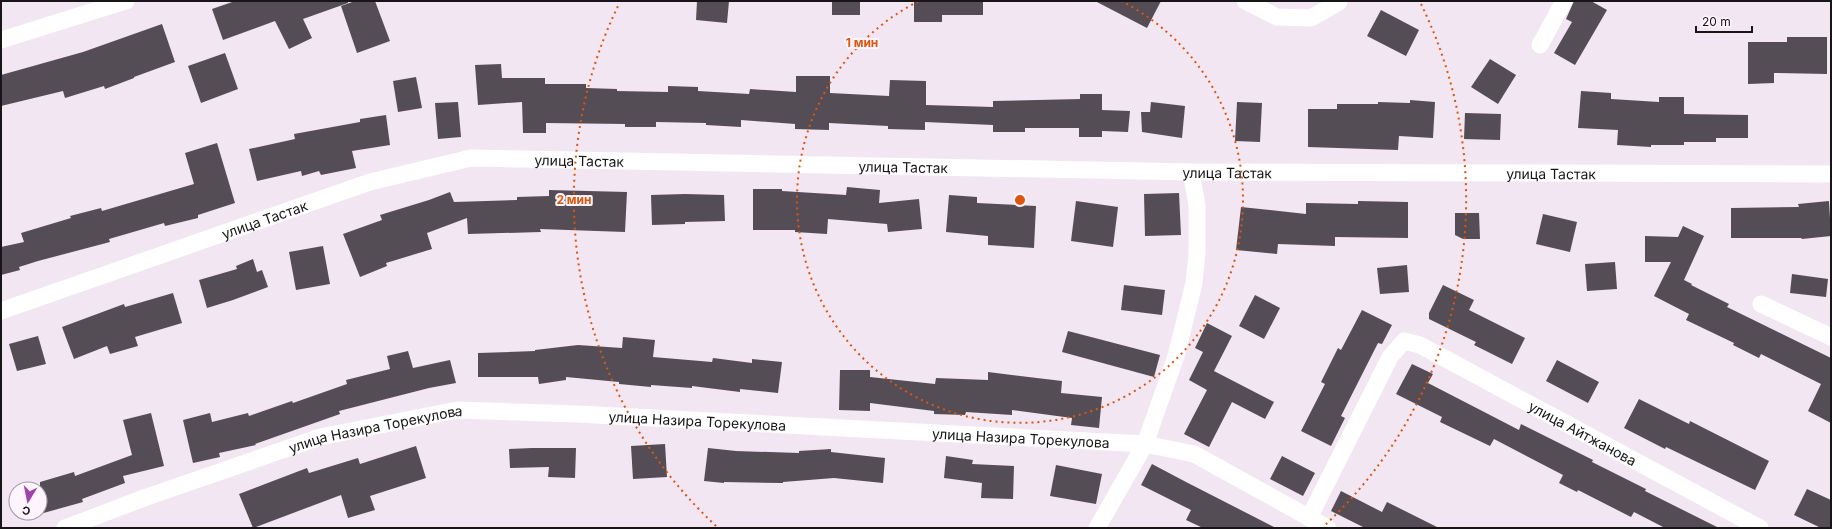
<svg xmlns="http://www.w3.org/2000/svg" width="1832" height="529" viewBox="0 0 1832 529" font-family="Inter,sans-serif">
<rect width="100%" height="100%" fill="#f1e6f2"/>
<g fill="#554d56">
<path d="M235 1H348V3L303 19 312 38 289 49 275 21 223 40 212 9Z"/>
<path d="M355 1H375L390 41 357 53 341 6Z"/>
<path d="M697 1H729L727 23 696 20Z"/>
<rect x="832" y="1" width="28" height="14"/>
<path d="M914 1H983V15H942V22H914Z"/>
<path d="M1095 1H1161L1147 28Z"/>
<path d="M1574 1H1591L1607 10 1575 65 1554 53 1572 22 1566 19Z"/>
<path d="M1381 10 1419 30 1406 56 1367 36Z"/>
<path d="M162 24 175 62 134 77V78L105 89 104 86 65 98 63 91 1 106V75L83 52Z"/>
<path d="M1787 37H1827V74L1774 73V83L1748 84V42H1787Z"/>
<path d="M225 53 238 89 201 103 188 66Z"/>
<path d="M1490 59 1516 75 1498 104 1471 87Z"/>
<path d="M501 64 502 78H545V84H586V88L617 89V91L668 92V86L698 87V91L749 94 750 89 796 92V76H830V93L889 96 890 80 926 81V105L993 107V101L1080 99V94H1102V110L1130 111 1128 132 1102 131V137H1079V128H1025V132H993V125L925 122V130L888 129V126L829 123V130L795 129V124L741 120V127L706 125V123L656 122V127H625V124L546 123V133H523L522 102 478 105 475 65Z"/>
<path d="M416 77 422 108 398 112 393 81Z"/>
<path d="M1581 91 1611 93V99L1659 102V97H1684V114L1748 115V138H1716V142H1684V145H1651V147L1617 145 1618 130 1578 128Z"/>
<path d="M1410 100 1435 102 1433 138 1399 136 1398 150 1308 147V109H1337V104H1378V102L1410 103Z"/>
<path d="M458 102 461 137 438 139 435 103Z"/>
<path d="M1151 102 1185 106 1182 138 1142 132 1141 112H1150Z"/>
<path d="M1237 102 1262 103 1260 142 1235 141Z"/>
<path d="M1465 113 1501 114 1500 140 1464 139Z"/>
<path d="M386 115 390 145 352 151 356 168 321 175 319 171 302 176 301 171 257 181 249 149 295 139 294 134 360 122V119Z"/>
<path d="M217 143 235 203 198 215V218L165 226 164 223 109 239 110 242 38 261 19 267 20 270 1 275V247L24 242 21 233 71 218 70 216 101 208 102 211 194 184 185 153Z"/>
<path d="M847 187 880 190 879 203 919 199 922 229 888 232 887 224 828 219 827 234 795 232V230H753V189H782V191L846 195Z"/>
<path d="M549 190 627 192 625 232 540 229 541 232 468 234 467 218 427 233 432 249 386 263 387 266 360 277 343 234 382 220 380 215 429 200 450 192 454 202 517 200V197L549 196Z"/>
<path d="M1179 193 1181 235 1145 236 1144 194Z"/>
<path d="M685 194 724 195 725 221 685 222V224L652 225 651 195Z"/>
<path d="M949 195 977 197V203L1036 206 1034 248 988 245V236L946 232Z"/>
<path d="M1076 201 1118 207 1113 247 1071 241Z"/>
<path d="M1358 201 1408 202V238L1335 237V246L1278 244 1277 254 1236 250 1241 207 1306 214V203L1358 204Z"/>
<path d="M1829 201 1831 236 1802 239 1801 238H1731V208L1799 207 1798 204Z"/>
<path d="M1455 213H1479L1480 239H1463L1455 235Z"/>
<path d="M1543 214 1577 222 1570 252 1536 244Z"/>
<path d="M1683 226 1704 236 1684 280 1692 284 1691 285 1729 304 1727 307 1831 358V423L1808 411 1821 384 1761 354 1759 358 1733 345 1734 343 1686 320 1689 314 1654 296 1671 262H1645V236L1678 237Z"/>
<path d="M323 246 330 284 296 290 289 252Z"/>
<path d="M253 259 257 272 262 270 268 287 233 300 207 308 199 280 237 269 236 266Z"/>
<path d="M1615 262 1617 289 1587 291 1585 264Z"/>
<path d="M1407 265 1409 292 1380 294 1377 268Z"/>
<path d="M1792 274 1828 279 1826 297 1790 293Z"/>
<path d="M1124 285 1165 290 1162 315 1121 310Z"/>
<path d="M1443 285 1474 300 1469 310 1525 338 1512 364 1474 345 1476 342 1429 319V313Z"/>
<path d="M173 293 182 323 135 337 138 346 110 354 107 346 74 359 62 327 124 304 125 307Z"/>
<path d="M1255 295 1280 308 1264 339 1239 326Z"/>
<path d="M1362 310 1392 325 1382 344 1378 343 1341 416 1345 418 1331 446 1301 431 1325 384 1321 382 1338 348 1341 350Z"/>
<path d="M1207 323 1232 336 1214 371 1274 402 1265 419 1232 402 1209 447 1184 434 1207 390 1189 380 1203 352 1195 348Z"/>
<path d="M1068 331 1160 355 1154 377 1062 352Z"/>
<path d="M38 336 46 364 17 371 9 344Z"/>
<path d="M623 337 655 340 653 357 712 362 713 358 752 363V359L782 362 778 393 740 389V392L692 386V388L651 385V387L619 384V382L566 377V380L539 384 538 377H478V353L535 351V350L578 345 622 348Z"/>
<path d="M408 351 413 368 450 360 456 383 429 388 339 411 340 414 255 444 256 445 219 453 220 457 193 463 183 420 210 413 212 422 248 413 249 416 292 401 293 403 347 384 346 380 390 369 387 356Z"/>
<path d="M1557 360 1599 382 1588 403 1546 381Z"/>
<path d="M1412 364 1433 374 1428 383 1519 430 1521 424 1593 460 1592 462 1646 489 1645 491 1719 528H1665L1634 512 1631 517 1578 490 1577 492 1559 483 1563 475 1494 439 1490 446 1440 422 1442 417 1396 394Z"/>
<path d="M840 370H870V377L935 384 936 378 988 380V372L1062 381 1061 393 1102 397 1099 428 1071 425 1072 418 1012 410V415L966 412 965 415 934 414V411L870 403V411L839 410Z"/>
<path d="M1639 399 1689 424 1690 421 1769 461 1755 490 1666 447 1665 449 1624 428Z"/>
<path d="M151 413 164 466 123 476 125 483 82 499 83 502 40 514V482L74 472 75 476 132 455 123 420Z"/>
<path d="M665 444 667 477 633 479 631 446Z"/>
<path d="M416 446 426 478 370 496 375 510 348 518 341 495 253 528 239 494 307 468 309 473 358 458 360 464Z"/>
<path d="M532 448H576L575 478 548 477 549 467 510 468 509 449Z"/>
<path d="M708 448 736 451 799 453V451L831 449V452L885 458 883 483 834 478 783 482V483L724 482V483L704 481Z"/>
<path d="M946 456 973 460 972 464 1014 466 1013 499 981 498 982 483 944 478Z"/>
<path d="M1282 456 1315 473 1303 496 1270 479Z"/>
<path d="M1152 464 1186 482 1276 528H1203L1186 520 1191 510 1141 485Z"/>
<path d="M1056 465 1102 474 1096 504 1050 496Z"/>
<path d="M1807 489 1831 500V528H1821L1794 515Z"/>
<path d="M1341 491 1382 512 1387 502 1439 528H1365L1331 511Z"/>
</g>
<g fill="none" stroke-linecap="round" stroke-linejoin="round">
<g stroke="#fff" stroke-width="17">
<path d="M1245 1 1277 17 1311 18 1339 2"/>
<path d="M1 40 126 1"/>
<path d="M1540 45 1564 1"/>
<path d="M1761 304 1831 337"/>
<path id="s1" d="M1 311 370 182 471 158 1191 172 1831 174"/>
<path id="s2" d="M1309 518 1390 357 1404 341 1420 345 1760 528"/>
<path id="s3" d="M65 528 144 498 320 437 457 410 577 414 1145 444 1194 454 1328 528"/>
<path d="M1097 528 1145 444 1176 356 1186 316 1194 283 1197 253V205L1191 172"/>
</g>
</g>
<g fill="none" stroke="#de560d" stroke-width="2" stroke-dasharray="2 4">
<path d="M1121 1A223 223 0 1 1 919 1"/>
<path d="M716 526A446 446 0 0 1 619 4M1421 4A446 446 0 0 1 1324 526"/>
</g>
<g text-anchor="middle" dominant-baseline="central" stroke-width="4" stroke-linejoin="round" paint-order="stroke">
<g font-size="14" fill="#181518" stroke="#fdf4fe">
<text stroke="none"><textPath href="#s1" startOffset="603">улица Тастак</textPath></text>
<text stroke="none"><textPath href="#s1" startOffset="927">улица Тастак</textPath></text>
<text stroke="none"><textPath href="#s1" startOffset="1251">улица Тастак</textPath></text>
<text stroke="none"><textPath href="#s1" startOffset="1575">улица Тастак</textPath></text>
<text stroke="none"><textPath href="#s1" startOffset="279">улица Тастак</textPath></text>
<text stroke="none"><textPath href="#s3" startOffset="651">улица Назира Торекулова</textPath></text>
<text stroke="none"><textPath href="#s3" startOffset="327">улица Назира Торекулова</textPath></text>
<text stroke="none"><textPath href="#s2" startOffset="403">улица Айтжанова</textPath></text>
<text stroke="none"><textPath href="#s3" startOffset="975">улица Назира Торекулова</textPath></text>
</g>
</g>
<circle cx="1020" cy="200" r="6" fill="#de560d" stroke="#fdf4fe" stroke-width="2"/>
<g font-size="12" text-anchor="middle" font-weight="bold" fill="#de560d" stroke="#fdf4fe" stroke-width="4" stroke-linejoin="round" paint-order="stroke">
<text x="862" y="47">1 мин</text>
<text x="574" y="204">2 мин</text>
</g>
<rect width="1832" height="529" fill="none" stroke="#181518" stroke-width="4"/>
<g transform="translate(28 501) rotate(190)"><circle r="19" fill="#fdf4fe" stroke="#a19ba2"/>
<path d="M0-3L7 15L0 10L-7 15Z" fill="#9f42ac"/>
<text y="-6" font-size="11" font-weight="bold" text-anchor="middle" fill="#181518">С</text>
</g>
<path d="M1696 26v6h56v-6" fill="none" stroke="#181518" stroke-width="2"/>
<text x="1702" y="26" font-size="12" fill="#181518" stroke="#fdf4fe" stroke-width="3" paint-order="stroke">20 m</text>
</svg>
